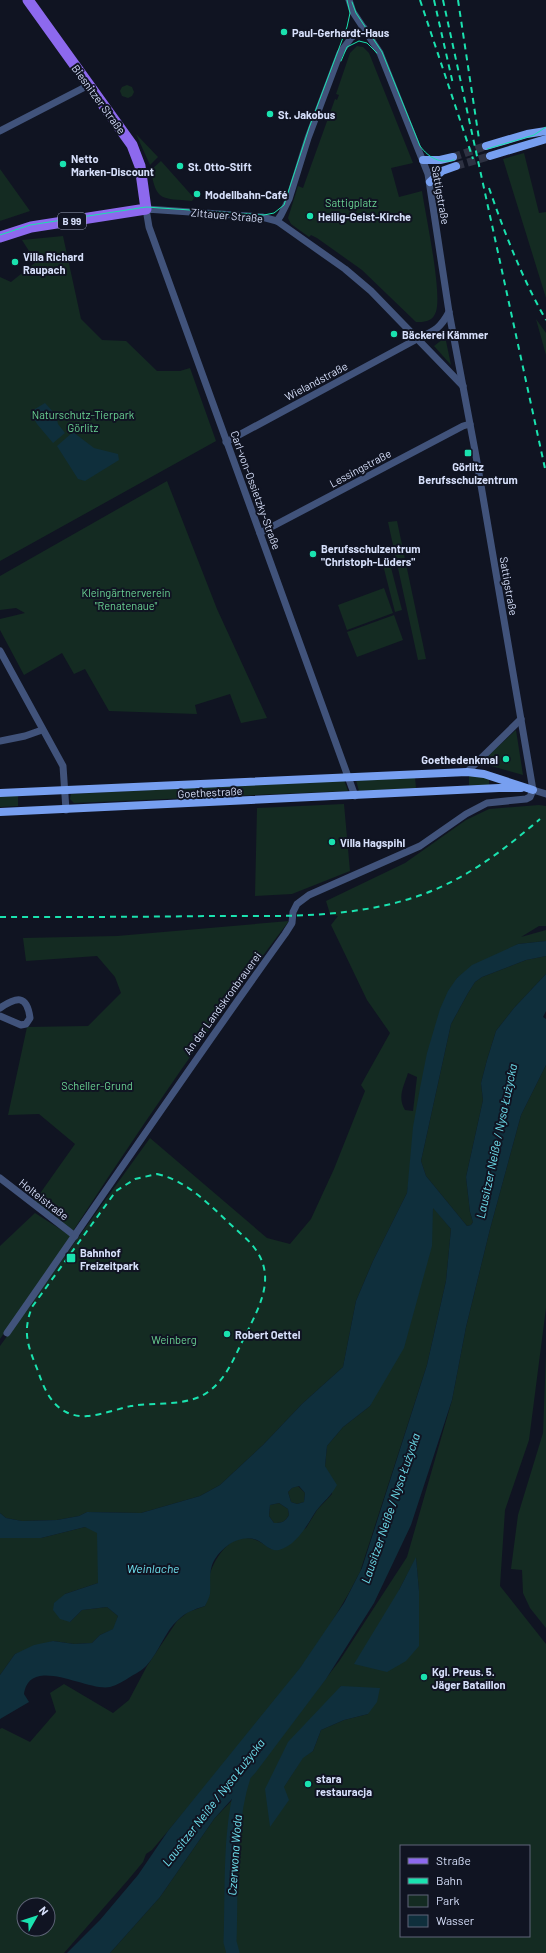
<svg xmlns="http://www.w3.org/2000/svg" width="546" height="1953" viewBox="0 0 546 1953" font-family="Barlow,sans-serif">
<rect width="100%" height="100%" fill="#101422"/>
<g fill="#142b22" fill-rule="evenodd">
<path d="M357 46 363 47 369 53 413 163 391 168 399 197 422 191C425 212 444 300 435 314 431 322 424 322 416 322L362 270 317 238 311 235 309 237 291 224 288 218 298 186 303 188 335 99 337 100 339 95 336 94 350 53Z"/>
<path d="M127 85 132 87 134 92 132 96 128 98 122 96 120 91 122 87Z"/>
<path d="M136 134 158 157 150 165Z"/>
<path d="M524 153 539 213 546 212V298L503 159Z"/>
<path d="M161 161 194 198 192 201C162 198 156 202 151 170Z"/>
<path d="M0 169 30 211 0 221Z"/>
<path d="M63 236 81 319 102 340 126 341 157 371H180L190 368 216 441 0 561V277L11 282 36 262 22 240Z"/>
<path d="M536 319 546 333V355Z"/>
<path d="M443 339 446 341 451 365 434 346Z"/>
<path d="M167 481 217 609 267 718 241 723 230 694 195 705 197 714 109 711 85 669 74 674 62 653 24 675 0 630V619L25 613 16 608 0 610V576Z"/>
<path d="M397 521 426 659 418 660 388 522Z"/>
<path d="M389 560 402 610 395 612 382 561Z"/>
<path d="M384 588 393 613 347 630 338 605Z"/>
<path d="M394 615 403 640 357 657 347 632Z"/>
<path d="M516 730 523 775 480 763Z"/>
<path d="M469 774 489 778V785H469Z"/>
<path d="M415 777 416 788 359 791 356 780Z"/>
<path d="M344 780 348 791 74 803 70 799 71 794Z"/>
<path d="M18 794V806L0 807V795Z"/>
<path d="M344 804 350 871 292 894 255 896 257 808Z"/>
<path d="M539 805 546 806V926H539L521 937 546 930V941L518 944 457 978 409 1179 407 1193 373 1261 356 1301 343 1367 302 1404 263 1445 220 1485 200 1496 141 1513 87 1512 79 1516 57 1520 22 1521 6 1518 0 1513V1346L150 1138 267 1238 290 1244 311 1219 334 1169 365 1091 361 1085 390 1033 367 1000 331 925 338 916 330 914 326 901 405 863 466 820 489 809ZM408 1073 417 1077 413 1111 405 1110C397 1097 404 1086 408 1073Z"/>
<path d="M289 921C213 1021 142 1125 73 1231L34 1202 75 1144 39 1114 8 1115 27 1027 88 1026 121 993 115 977 97 956 26 961 23 938 117 936Z"/>
<path d="M546 956V974L514 1008 496 1031 487 1060 481 1083 483 1100 466 1177 470 1212 473 1222 471 1225 467 1226 426 1176 421 1161 451 1024 468 993 475 982 482 977 526 960Z"/>
<path d="M546 1065V1308L529 1440 505 1510 500 1586 546 1644V1953H110L160 1897 214 1819 238 1794 340 1660 407 1557 452 1400 466 1327 490 1229 521 1115ZM416 1558 419 1591V1646L399 1590ZM341 1686 368 1714 344 1720 321 1730 313 1751 303 1757 284 1787ZM401 1846H529V1936H401Z"/>
<path d="M433 1207 451 1229 446 1281 427 1365 360 1572C312 1667 236 1749 168 1831L152 1850 146 1854 143 1862 128 1880 64 1953H0V1729L2 1728 30 1742 56 1712 50 1693 64 1684 113 1713 129 1700 147 1666 177 1621 188 1612 205 1606C210 1594 208 1590 209 1579 211 1563 228 1536 246 1538 256 1538 263 1544 271 1549L306 1528 317 1510 332 1494 325 1466 327 1446 343 1427 370 1406 432 1220ZM24 1905H48V1929H24Z"/>
<path d="M35 1213 71 1236 0 1339V1246Z"/>
<path d="M546 1353V1628L530 1608 523 1593 522 1570 511 1569 518 1515 543 1433Z"/>
<path d="M298 1486 305 1493 304 1502 297 1504 291 1502 288 1492 292 1488Z"/>
<path d="M279 1503 288 1509 289 1515C285 1522 282 1523 274 1523L269 1516 270 1505Z"/>
<path d="M85 1527 92 1529 98 1533V1583L65 1594 70 1622 82 1610 107 1607 118 1616 114 1629 100 1635 92 1643 74 1644 53 1641 15 1654 0 1675V1538H41Z"/>
</g>
<g fill="#0f2f3c" fill-rule="evenodd">
<path d="M45 403 56 415 58 424 65 433 53 443 37 424 30 412Z"/>
<path d="M73 432 94 448 118 454 119 460 85 481 78 479 57 446Z"/>
<path d="M546 941V956L526 960 482 977 475 982 468 993 451 1024 421 1161 426 1176 467 1226 471 1225 473 1222 470 1212 466 1177 483 1100 481 1083 487 1060 496 1031 514 1008 546 974V1011L543 1017 546 1019V1065L521 1115 490 1229 466 1327 452 1400 411 1525 374 1603 326 1679 256 1772 214 1819 160 1897 110 1953H67L100 1920 138 1875 168 1831 300 1668 344 1603 362 1568 427 1365 446 1281 451 1229 433 1208 432 1246 404 1348 370 1406 343 1427 327 1446 325 1466 337 1485C332 1495 323 1502 316 1511 307 1525 297 1545 279 1550 270 1552 264 1543 257 1540 241 1534 224 1545 215 1559 208 1570 211 1582 210 1594 209 1598 207 1602 205 1606 195 1609 186 1612 178 1620 165 1631 159 1652 147 1665 143 1670 135 1674 130 1677 124 1681 117 1685 110 1687 88 1692 30 1654 24 1694L29 1702 0 1719V1675L15 1654 34 1645 53 1641 74 1644 92 1643 100 1635 113 1629 118 1616 107 1607 82 1610 70 1622 60 1619 53 1610 54 1603 65 1594 98 1583 97 1533 85 1527 41 1538H0V1513L6 1518 22 1521 57 1520 79 1516 87 1512 141 1513 200 1496 220 1485 263 1445 302 1404 343 1367 356 1301 373 1261 407 1193 413 1127 420 1088 427 1053 440 1009 448 991 457 978 472 965 518 944ZM299 1486 305 1493 304 1502 297 1504 291 1502 288 1492 292 1488ZM279 1503 288 1509 289 1515C285 1522 282 1523 274 1523L269 1516 270 1505Z"/>
<path d="M416 1557 419 1591V1646L406 1661 387 1672 354 1664 399 1590Z"/>
<path d="M341 1686 380 1688 377 1702 368 1714 344 1720 321 1730 313 1751 303 1758 284 1787 289 1800 270 1827 265 1789 288 1742Z"/>
</g>
<g fill="none" stroke-linecap="round" stroke-linejoin="round">
<path stroke="#0f2f3c" stroke-width="13" d="M233 1953 230 1942C232 1890 228 1826 244 1777"/>
<g stroke="#2e3242" stroke-width="8" stroke-dasharray="8 4" stroke-linecap="butt">
<path d="M453 157 486 146"/>
<path d="M456 166 490 156"/>
</g>
<g stroke="#41537b" stroke-width="7">
<path d="M0 131 89 85"/>
<path d="M277 221 281 215 289 199 308 138 340 53 351 38 364 28"/>
<path d="M226 442 417 339C434 331 440 329 449 312"/>
<path d="M260 533 463 426 470 424"/>
<path d="M0 651 63 766 66 810"/>
<path d="M0 741 25 736 42 730"/>
<path d="M467 772 521 719"/>
<path d="M533 790 546 794"/>
<path d="M355 796 149 227 146 209 262 217 277 221 345 269 371 291 463 386"/>
<path d="M0 1008C16 997 27 994 30 1018L26 1024 21 1025 0 1016"/>
<path d="M0 1178 75 1236"/>
<path d="M7 1333C100 1200 190 1066 285 934L292 923 293 912 297 904 309 895 420 846 466 814 487 803 526 799 530 797 533 790 476 456 449 312 428 174 380 53 353 12 349 0"/>
</g>
<g stroke="#779ff0" stroke-width="8">
<path d="M486 146 527 134 546 131"/>
<path d="M490 156 546 139"/>
<path d="M423 160H440L453 157"/>
<path d="M430 182 442 171 456 166"/>
<path d="M0 793 467 772 484 774 533 790"/>
<path d="M0 812 499 788H521"/>
</g>
<path stroke="#8d69ee" stroke-width="11" d="M0 237 31 227 146 209 140 166 132 145 28 0"/>
<g stroke="#1ae2af" stroke-width="1">
<path d="M352 2 356 13 382 52 420 146C429 158 440 164 454 160"/>
<path d="M341 61 347 47 359 41 367 43 377 53"/>
<path d="M487 149 534 135 546 127"/>
<path d="M0 235 30 225 146 207 264 215 274 213 284 205 309 128 347 27 350 13 347 0"/>
</g>
<g stroke="#1ae2af" stroke-width="2" stroke-dasharray="6 5" stroke-linecap="butt">
<path d="M420 0 473 159"/>
<path d="M434 0 453 84"/>
<path d="M443 0 546 473"/>
<path d="M458 0 479 139"/>
<path d="M489 188C505 234 522 278 546 320"/>
<path d="M0 917C71 917 141 917 212 916 281 916 354 919 421 895 466 879 504 850 540 819"/>
<path d="M157 1174C190 1181 215 1211 240 1233 282 1268 263 1300 243 1340 233 1360 226 1379 208 1392 187 1407 155 1402 131 1406 117 1409 102 1415 87 1416 80 1417 72 1415 66 1412 50 1404 43 1386 38 1371 28 1346 22 1333 32 1307L116 1191 135 1179Z"/>
</g>
</g>
<g fill="#1ae2af" stroke="#101422" stroke-width="1.5">
<circle cx="284" cy="32" r="4"/>
<circle cx="270" cy="114" r="4"/>
<circle cx="63" cy="164" r="4"/>
<circle cx="180" cy="166" r="4"/>
<circle cx="197" cy="194" r="4"/>
<circle cx="310" cy="216" r="4"/>
<circle cx="15" cy="262" r="4"/>
<circle cx="394" cy="334" r="4"/>
<rect x="464" y="449" width="8" height="8" rx="2"/>
<circle cx="313" cy="554" r="4"/>
<circle cx="506" cy="759" r="4"/>
<circle cx="332" cy="842" r="4"/>
<rect x="66" y="1253" width="10" height="10" rx="2"/>
<circle cx="227" cy="1334" r="4"/>
<circle cx="424" cy="1677" r="4"/>
<circle cx="308" cy="1784" r="4"/>
</g>
<g text-anchor="middle" dominant-baseline="central" stroke-width="4" stroke-linejoin="round" paint-order="stroke">
<rect fill="#101422" stroke="#9ba2b9" stroke-width="1" x="58" y="213" width="28" height="16" rx="3"/>
<g font-size="10" font-weight="bold" fill="#d6dffa">
<text x="72" y="221">B 99</text>
</g>
<g font-size="11" font-weight="bold" fill="#d6dffa" stroke="#101422" text-anchor="start">
<text x="292" y="32">Paul-Gerhardt-Haus</text>
<text x="278" y="114">St. Jakobus</text>
<text x="71" y="158">Netto<tspan x="71" dy="13">Marken-Discount</tspan></text>
<text x="188" y="166">St. Otto-Stift</text>
<text x="205" y="194">Modellbahn-Café</text>
<text x="318" y="216">Heilig-Geist-Kirche</text>
<text x="23" y="256">Villa Richard<tspan x="23" dy="13">Raupach</tspan></text>
<text x="402" y="334">Bäckerei Kämmer</text>
<text x="468" y="466" text-anchor="middle">Görlitz<tspan x="468" dy="13">Berufsschulzentrum</tspan></text>
<text x="321" y="548">Berufsschulzentrum<tspan x="321" dy="13">"Christoph-Lüders"</tspan></text>
<text x="498" y="759" text-anchor="end">Goethedenkmal</text>
<text x="340" y="842">Villa Hagspihl</text>
<text x="80" y="1252">Bahnhof<tspan x="80" dy="13">Freizeitpark</tspan></text>
<text x="235" y="1334">Robert Oettel</text>
<text x="432" y="1671">Kgl. Preus. 5.<tspan x="432" dy="13">Jäger Bataillon</tspan></text>
<text x="316" y="1778">stara<tspan x="316" dy="13">restauracja</tspan></text>
</g>
<g font-size="11" fill="#d6dffa" stroke="#101422">
<text transform="translate(99 99) rotate(54)">Biesnitzer Straße</text>
<text transform="translate(441 195) rotate(80)">Sattigstraße</text>
<text transform="translate(227 215) rotate(5)">Zittauer Straße</text>
<text transform="translate(316 381) rotate(-28)">Wielandstraße</text>
<text transform="translate(360 468) rotate(-28)">Lessingstraße</text>
<text transform="translate(256 490) rotate(70)">Carl-von-Ossietzky-Straße</text>
<text transform="translate(509 586) rotate(80)">Sattigstraße</text>
<text transform="translate(210 792) rotate(-3)">Goethestraße</text>
<text transform="translate(222 1003) rotate(-54)">An der Landskronbrauerei</text>
<text transform="translate(44 1199) rotate(38)">Holteistraße</text>
</g>
<g font-size="11" fill="#6ad293" stroke="#101422">
<text x="351" y="202">Sattigplatz</text>
<text x="83" y="414">Naturschutz-Tierpark<tspan x="83" dy="13">Görlitz</tspan></text>
<text x="126" y="592">Kleingärtnerverein<tspan x="126" dy="13">"Renatenaue"</tspan></text>
<text x="97" y="1085">Scheller-Grund</text>
<text x="174" y="1339">Weinberg</text>
</g>
<g font-size="12" font-style="italic" fill="#6fe1ef" stroke="#101422">
<text transform="translate(496 1141) rotate(-78)">Lausitzer Neiße / Nysa Łużycka</text>
<text transform="translate(390 1508) rotate(-71)">Lausitzer Neiße / Nysa Łużycka</text>
<text x="153" y="1568">Weinlache</text>
<text transform="translate(213 1802) rotate(-52)">Lausitzer Neiße / Nysa Łużycka</text>
<text transform="translate(234 1855) rotate(-86)">Czerwona Woda</text>
</g>
</g>
<rect x="400" y="1845" width="130" height="92" fill="#101422" stroke="#5f6578"/>
<rect x="408" y="1858" width="20" height="6" fill="#8d69ee" stroke="#5f6578"/>
<text x="436" y="1865" font-size="12" fill="#d6dffa">Straße</text>
<rect x="408" y="1878" width="20" height="6" fill="#1ae2af" stroke="#5f6578"/>
<text x="436" y="1885" font-size="12" fill="#d6dffa">Bahn</text>
<rect x="408" y="1895" width="20" height="12" fill="#142b22" stroke="#5f6578"/>
<text x="436" y="1905" font-size="12" fill="#d6dffa">Park</text>
<rect x="408" y="1915" width="20" height="12" fill="#0f2f3c" stroke="#5f6578"/>
<text x="436" y="1925" font-size="12" fill="#d6dffa">Wasser</text>
<g transform="translate(36 1917) rotate(51)"><circle r="19" fill="#101422" stroke="#5f6578"/>
<path d="M0-3L7 15L0 10L-7 15Z" fill="#1ae2af"/>
<text y="-6" font-size="11" font-weight="bold" text-anchor="middle" fill="#d6dffa">N</text>
</g>
</svg>
